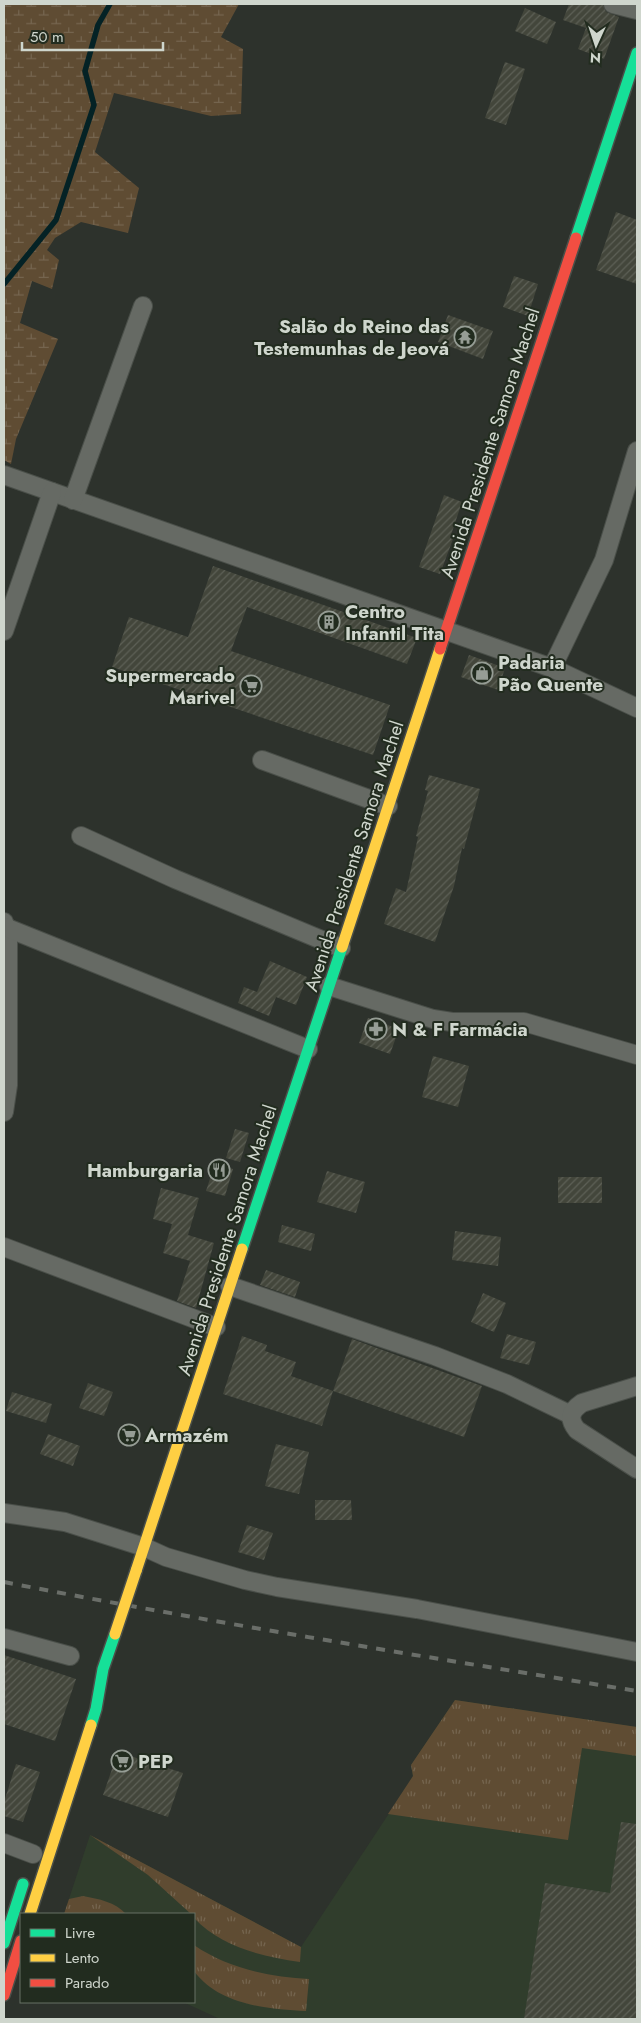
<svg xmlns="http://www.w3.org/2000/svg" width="641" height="2023" viewBox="0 0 641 2023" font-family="Jost,sans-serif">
<defs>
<pattern id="grass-tufts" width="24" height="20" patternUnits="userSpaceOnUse" patternTransform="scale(1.25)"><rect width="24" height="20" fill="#5f4c33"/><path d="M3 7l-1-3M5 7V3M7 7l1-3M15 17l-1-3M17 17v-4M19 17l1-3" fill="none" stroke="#75654f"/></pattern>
<pattern id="wetland-marsh" width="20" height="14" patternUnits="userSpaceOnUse" patternTransform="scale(1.25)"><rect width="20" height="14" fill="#5f4c33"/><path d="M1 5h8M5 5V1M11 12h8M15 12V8" fill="none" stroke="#75654f"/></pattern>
<pattern id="building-hatch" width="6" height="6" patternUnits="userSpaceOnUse" patternTransform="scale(1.25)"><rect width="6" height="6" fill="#43463b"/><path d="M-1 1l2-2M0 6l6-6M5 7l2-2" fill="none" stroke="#5d6056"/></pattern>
</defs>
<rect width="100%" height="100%" fill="#2d322c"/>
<path fill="#303d2c" d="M455 1700 637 1727V2019H220L183 2002H194V1914H64L90 1835 301 1947 413 1777 411 1765Z"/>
<g fill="url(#grass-tufts)">
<path d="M455 1700 637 1727V1756L582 1748 568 1840 388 1814 413 1776 411 1765Z"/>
<path d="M90 1835 301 1947 300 1962C260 1956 222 1947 194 1918V1914H191L148 1875Z"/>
<path d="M83 1896C99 1899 115 1902 126 1914H64L69 1899Z"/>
<path d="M194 1945C227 1968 269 1977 309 1979L306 2011C267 2009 219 2005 194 1971Z"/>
</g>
<path fill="url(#wetland-marsh)" d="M4 4H239L221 37 243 49 241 114 211 116 114 93 95 152 139 188 128 233 81 222 55 238 47 250 59 260 52 289 32 281 20 323 58 339 16 439 11 464 4 460Z"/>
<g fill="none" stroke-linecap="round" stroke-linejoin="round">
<path stroke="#042225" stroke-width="5.5" d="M4 284 56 220 94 105 85 71 98 25 110 4"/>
</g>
<g fill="url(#building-hatch)">
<path d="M569 4H603L606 12 619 17 604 59 578 49 586 28 563 20Z"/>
<path d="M525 8 556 22 547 44 515 31Z"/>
<path d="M505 62 525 69 506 125 485 118Z"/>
<path d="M616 212 637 220V284L596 270Z"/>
<path d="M514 276 538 284 528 316 503 307Z"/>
<path d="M448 315 493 331 483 359 438 342Z"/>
<path d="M444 495 462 502 450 538 453 539 440 574 419 567Z"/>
<path d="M213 566 417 638 407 664 247 607 231 651 390 705 373 755 112 667 129 617 188 637Z"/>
<path d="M469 655 505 668 498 690 461 677Z"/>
<path d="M429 775 480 789 464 849 462 848 454 886 435 942 384 924 396 888 406 892 418 837 416 836 428 791 425 790Z"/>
<path d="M270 961 307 977 296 1005 276 997 269 1016 238 1003 244 987 257 992Z"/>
<path d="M368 1018 399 1029 390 1054 359 1043Z"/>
<path d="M433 1056 469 1066 458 1107 422 1097Z"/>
<path d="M235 1129 249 1133 240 1162 226 1158Z"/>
<path d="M215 1163 233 1169 225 1196 206 1191Z"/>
<path d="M327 1171 365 1182 356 1213 317 1202Z"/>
<rect x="558" y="1177" width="44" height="26"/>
<path d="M161 1188 199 1198 188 1235 214 1243 196 1308 177 1301 190 1261 163 1253 172 1224 153 1219Z"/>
<path d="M282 1225 315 1234 311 1251 278 1242Z"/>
<path d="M455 1231 501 1237 498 1266 452 1260Z"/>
<path d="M266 1270 300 1282 295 1297 260 1285Z"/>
<path d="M483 1293 506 1303 494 1332 471 1322Z"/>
<path d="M507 1334 536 1342 529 1365 500 1358Z"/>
<path d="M242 1336 267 1345 265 1351 296 1362 291 1376 333 1391 322 1426 223 1394Z"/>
<path d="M352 1339 482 1386 464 1437 333 1391Z"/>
<path d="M88 1383 113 1392 104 1416 79 1408Z"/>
<path d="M12 1392 52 1404 46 1423 6 1411Z"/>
<path d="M48 1434 80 1446 73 1466 40 1454Z"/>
<path d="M276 1444 309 1452 299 1494 265 1486Z"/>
<path d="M315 1500H351L352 1520H315Z"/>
<path d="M247 1525 273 1533 264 1560 238 1552Z"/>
<path d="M4 1655 76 1679 55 1741 4 1724Z"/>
<path d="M118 1752 183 1773 168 1817 103 1795Z"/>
<path d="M16 1764 40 1772 23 1822 4 1816V1802Z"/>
<path d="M621 1822 637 1824V2019H524L545 1883 610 1893Z"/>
</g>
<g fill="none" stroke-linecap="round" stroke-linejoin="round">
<g stroke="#4a4f49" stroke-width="20">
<g id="street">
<path d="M613 4 637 10"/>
<path d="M4 475 552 668 637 708"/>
<path d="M73 500 143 306"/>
<path d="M4 631 52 492"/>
<path d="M552 668 604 560 637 451"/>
<path d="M262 760 388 806"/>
<path d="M81 836 175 879 341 948"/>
<path d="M4 922 8 940V1085L4 1112"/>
<path d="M5 927 308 1049"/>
<path d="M329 986 433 1019 452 1022H524L637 1055"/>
<path d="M4 1247 216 1327"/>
<path d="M230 1286 435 1356 507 1384 571 1415"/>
<path d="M637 1386 582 1403C570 1411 568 1419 577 1430L637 1469"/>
<path d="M4 1513 65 1522 144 1547 166 1557 245 1580 277 1587 417 1609 637 1652"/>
<path d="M4 1638 70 1656"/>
<path d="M4 1843 33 1854"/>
</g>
</g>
<g stroke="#4a4f49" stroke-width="14">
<g id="fast">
<path d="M576 238 637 53"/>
<path d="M242 1249 342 947"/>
<path d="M91 1725 96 1709 103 1669 115 1634"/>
<path d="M4 1943 23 1884"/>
</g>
</g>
<g stroke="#4a4f49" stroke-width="14">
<g id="slow">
<path d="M342 947 440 649"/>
<path d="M136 1571 242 1249"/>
<path d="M30 1914 91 1725"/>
</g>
</g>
<g stroke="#4a4f49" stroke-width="14">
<g id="jam">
<path d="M440 649 576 238"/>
<path d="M4 1995 21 1941"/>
</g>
</g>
<use href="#street" stroke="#666a64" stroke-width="18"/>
<use href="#fast" stroke="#16e098" stroke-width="11"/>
<use href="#slow" stroke="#ffcf43" stroke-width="11"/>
<use href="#jam" stroke="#f24e42" stroke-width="11"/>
<path stroke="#6a6e69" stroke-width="4" stroke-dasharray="9 9" stroke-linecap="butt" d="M4 1582C214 1623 426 1657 637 1691"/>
<g stroke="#4a4f49" stroke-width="14" stroke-linecap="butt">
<path id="slow-bridge" d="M115 1634 136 1571"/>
</g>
<use href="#slow-bridge" stroke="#ffcf43" stroke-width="11"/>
</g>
<defs>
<g id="temple-ring" transform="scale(1.125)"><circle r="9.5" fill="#222c1f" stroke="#969d95" stroke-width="1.5"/><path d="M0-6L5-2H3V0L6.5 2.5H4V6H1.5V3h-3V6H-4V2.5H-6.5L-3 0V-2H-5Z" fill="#969d95"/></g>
<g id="building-ring" transform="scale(1.125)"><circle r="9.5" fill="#222c1f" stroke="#969d95" stroke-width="1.5"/><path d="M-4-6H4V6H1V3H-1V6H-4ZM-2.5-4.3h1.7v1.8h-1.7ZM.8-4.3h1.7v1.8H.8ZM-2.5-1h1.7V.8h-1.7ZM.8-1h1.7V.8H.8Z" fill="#969d95"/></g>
<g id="shop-ring" transform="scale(1.125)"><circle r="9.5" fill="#222c1f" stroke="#969d95" stroke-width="1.5"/><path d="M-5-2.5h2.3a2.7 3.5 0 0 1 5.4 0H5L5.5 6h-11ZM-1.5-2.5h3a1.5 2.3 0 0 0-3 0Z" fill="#969d95"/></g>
<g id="supermarket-ring" transform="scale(1.125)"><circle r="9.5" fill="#222c1f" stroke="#969d95" stroke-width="1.5"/><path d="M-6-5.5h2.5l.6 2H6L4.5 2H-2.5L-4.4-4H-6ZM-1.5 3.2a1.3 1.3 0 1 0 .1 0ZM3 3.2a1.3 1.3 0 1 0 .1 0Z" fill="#969d95"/></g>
<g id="pharmacy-ring" transform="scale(1.125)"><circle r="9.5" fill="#222c1f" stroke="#969d95" stroke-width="1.5"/><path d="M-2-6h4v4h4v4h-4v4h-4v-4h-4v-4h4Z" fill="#969d95"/></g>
<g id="restaurant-ring" transform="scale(1.125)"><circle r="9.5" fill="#222c1f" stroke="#969d95" stroke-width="1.5"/><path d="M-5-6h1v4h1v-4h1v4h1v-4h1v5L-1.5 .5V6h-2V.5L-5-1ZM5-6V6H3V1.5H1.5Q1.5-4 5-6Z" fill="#969d95"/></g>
</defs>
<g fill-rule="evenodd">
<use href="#temple-ring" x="465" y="337"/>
<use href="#building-ring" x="329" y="622"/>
<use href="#shop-ring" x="482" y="673"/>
<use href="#supermarket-ring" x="251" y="686"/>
<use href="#pharmacy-ring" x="376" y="1029"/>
<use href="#restaurant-ring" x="219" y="1170"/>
<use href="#supermarket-ring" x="129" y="1435"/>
<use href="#supermarket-ring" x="122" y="1761"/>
</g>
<g text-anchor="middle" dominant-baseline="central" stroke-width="4" stroke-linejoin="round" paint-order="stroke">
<g font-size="19" font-weight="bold" fill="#cfd6cd" stroke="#222c1f" text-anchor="start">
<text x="449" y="326" text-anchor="end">Salão do Reino das<tspan x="449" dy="22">Testemunhas de Jeová</tspan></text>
<text x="345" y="611">Centro<tspan x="345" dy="22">Infantil Tita</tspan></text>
<text x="498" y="662">Padaria<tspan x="498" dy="22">Pão Quente</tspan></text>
<text x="235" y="675" text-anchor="end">Supermercado<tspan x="235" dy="22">Marivel</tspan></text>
<text x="392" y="1029">N &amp; F Farmácia</text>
<text x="203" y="1170" text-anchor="end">Hamburgaria</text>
<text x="145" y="1435">Armazém</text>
<text x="138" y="1761">PEP</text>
</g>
<g font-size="19" fill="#cfd6cd" stroke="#222c1f">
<text transform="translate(490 443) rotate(-72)">Avenida Presidente Samora Machel</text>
<text transform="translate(354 856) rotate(-72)">Avenida Presidente Samora Machel</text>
<text transform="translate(227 1240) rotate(-72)">Avenida Presidente Samora Machel</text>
</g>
</g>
<rect width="641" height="2023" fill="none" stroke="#cfd6cd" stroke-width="10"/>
<rect x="20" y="1913" width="175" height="90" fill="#222c1f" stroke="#677065"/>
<rect x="30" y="1929" width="25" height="8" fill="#16e098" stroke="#677065"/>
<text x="65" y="1938" font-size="15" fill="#cfd6cd">Livre</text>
<rect x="30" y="1954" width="25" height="8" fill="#ffcf43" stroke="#677065"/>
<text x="65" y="1963" font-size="15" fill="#cfd6cd">Lento</text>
<rect x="30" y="1979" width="25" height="8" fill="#f24e42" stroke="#677065"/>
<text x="65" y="1988" font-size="15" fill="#cfd6cd">Parado</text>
<g transform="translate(596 45) rotate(183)" stroke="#222c1f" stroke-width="4" paint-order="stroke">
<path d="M0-4L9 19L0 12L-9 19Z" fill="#cfd6cd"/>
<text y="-8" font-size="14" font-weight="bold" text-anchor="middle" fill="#cfd6cd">N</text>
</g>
<path d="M22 42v8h141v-8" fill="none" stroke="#cfd6cd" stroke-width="2.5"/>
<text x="30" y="42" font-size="15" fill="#cfd6cd" stroke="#222c1f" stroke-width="4" paint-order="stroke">50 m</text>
</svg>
